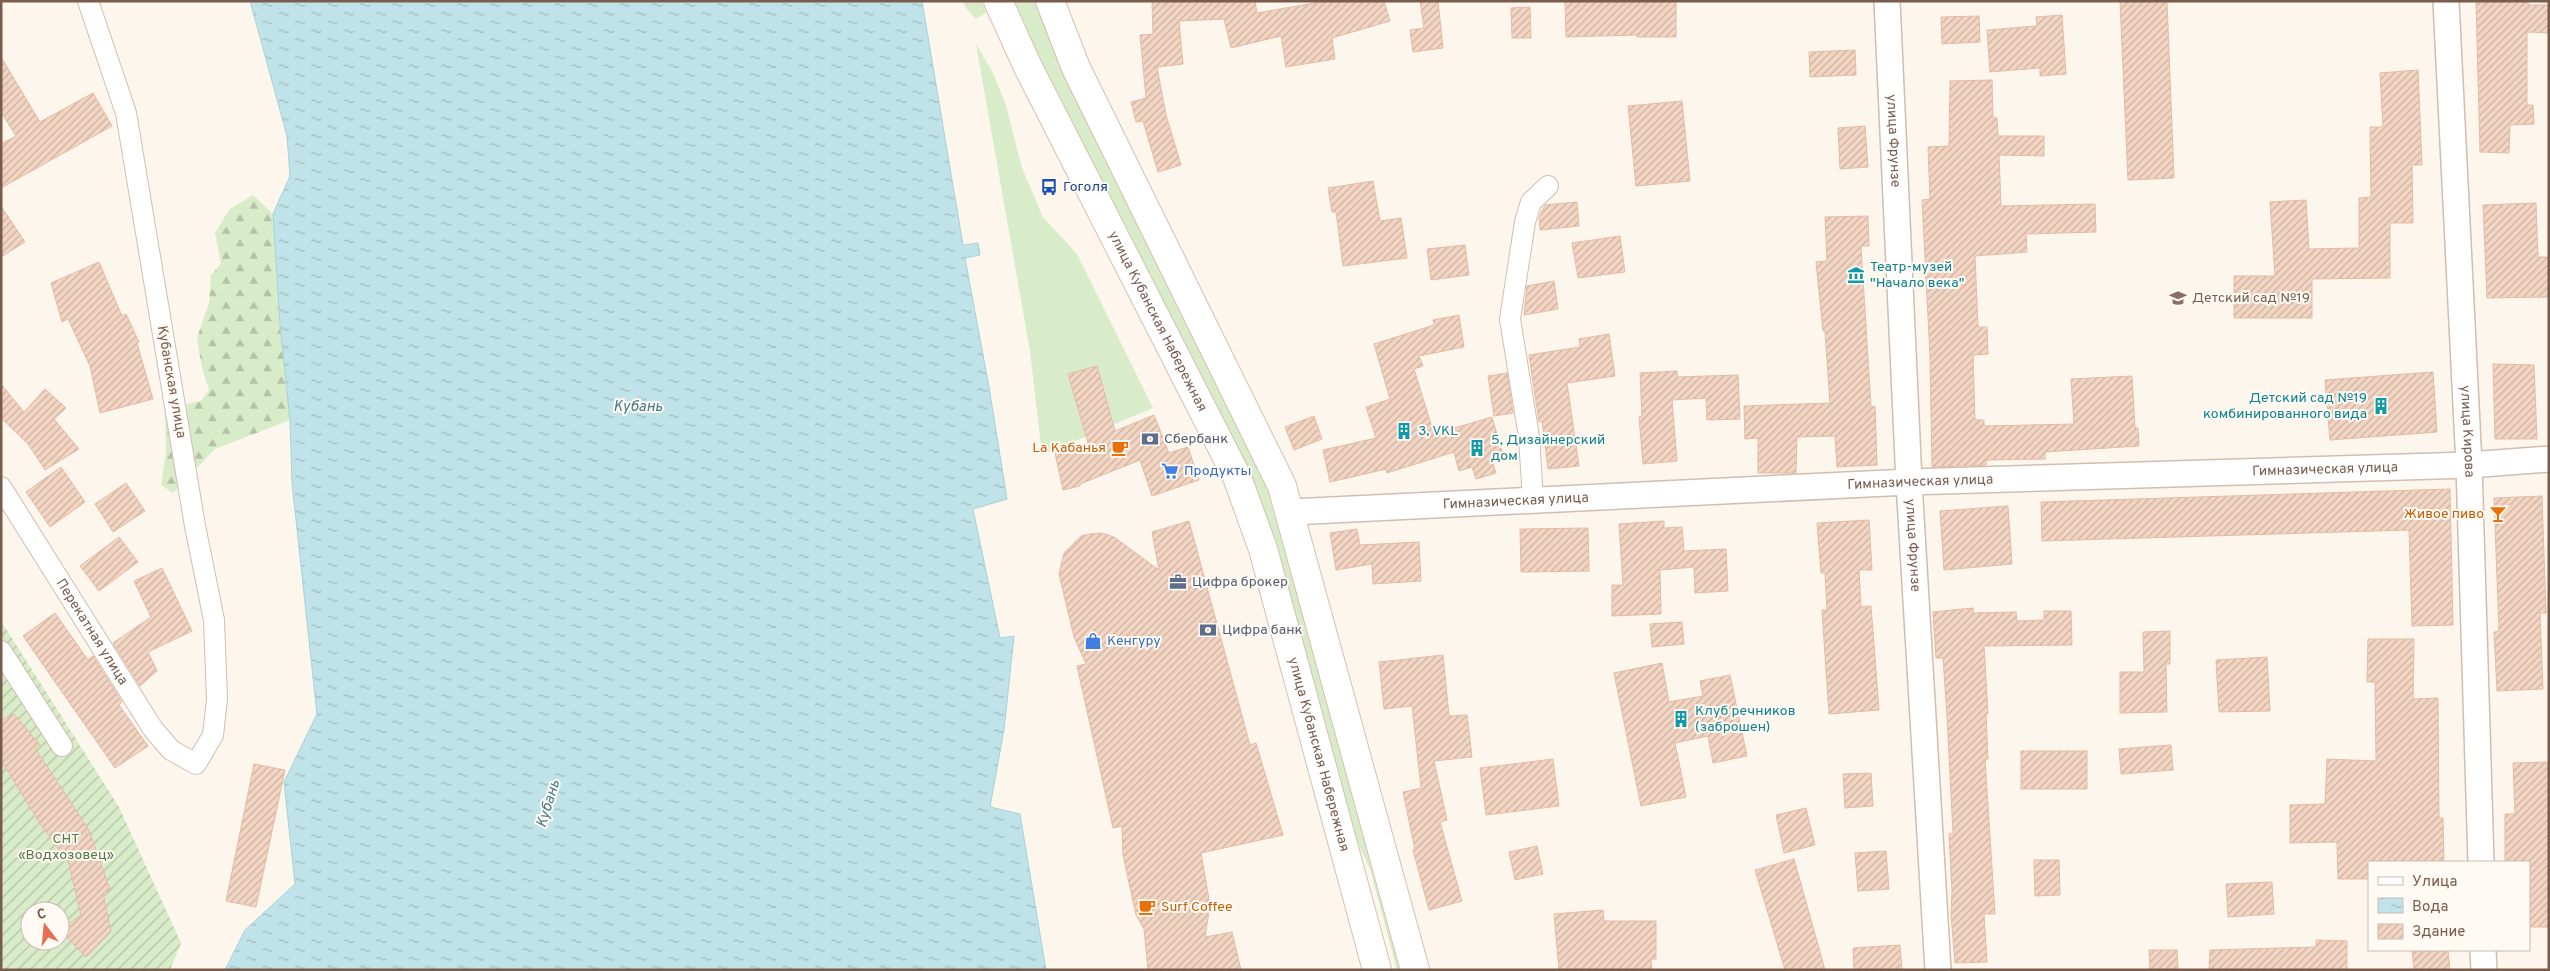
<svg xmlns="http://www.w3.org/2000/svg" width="2550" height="971" viewBox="0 0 2550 971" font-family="Overpass,sans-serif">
<defs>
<pattern id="forest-firs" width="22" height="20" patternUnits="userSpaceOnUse" patternTransform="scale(1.25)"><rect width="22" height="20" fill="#d8ecc9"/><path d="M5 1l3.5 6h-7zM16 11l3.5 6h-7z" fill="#b4c2a5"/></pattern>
<pattern id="garden-furrows" width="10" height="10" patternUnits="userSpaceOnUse" patternTransform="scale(1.25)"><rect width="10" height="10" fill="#d8ecc9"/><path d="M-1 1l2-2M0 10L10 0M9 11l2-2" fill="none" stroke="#b4c2a5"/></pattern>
<pattern id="water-ripples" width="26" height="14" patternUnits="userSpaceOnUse" patternTransform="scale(1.25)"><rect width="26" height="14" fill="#bfe3e8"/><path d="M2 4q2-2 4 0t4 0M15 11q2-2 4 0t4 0" fill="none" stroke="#a0bbbe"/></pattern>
<pattern id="building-hatch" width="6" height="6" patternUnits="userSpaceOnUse" patternTransform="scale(1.25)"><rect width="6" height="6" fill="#f3d5c3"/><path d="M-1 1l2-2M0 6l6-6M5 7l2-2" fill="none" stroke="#cab0a1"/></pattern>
</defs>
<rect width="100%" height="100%" fill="#fdf6ec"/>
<g fill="#d8ecc9">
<path d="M963 1H982L986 13 976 19 966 8Z"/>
<path d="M1012 1H1035L1068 79 1265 481 1402 970H1397L1370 869 1349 824 1268 535Z"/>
<path d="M976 44 992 71 1006 105 1022 168 1043 217 1077 254 1153 408 1042 455 1030 351Z"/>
</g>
<path fill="url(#forest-firs)" d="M253 195 273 214 280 324 290 420 215 449 173 493 161 485 166 451 165 409 201 401 209 390 202 368 197 338 209 303 211 275 221 264 215 233 229 210Z"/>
<path fill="url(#garden-furrows)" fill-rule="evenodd" d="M1 621 119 807 181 943 170 970H1ZM30 911H60V941H30Z"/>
<path fill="url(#water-ripples)" stroke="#a5d3da" d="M250 1H922L963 245 978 243 980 255 965 258 989 387 1007 499 973 509 1000 638 1014 636 1004 730 990 807 1020 814 1046 970H225L245 930 295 884 284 782 317 714 292 483 290 420 280 324 273 214 290 176 287 136Z"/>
<g fill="url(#building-hatch)" stroke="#e6bba3">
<path d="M1152 1H1255L1257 13 1326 1H1384L1390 21 1332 38 1335 59 1286 67 1281 36 1231 48 1224 19 1179 21 1183 64 1157 67 1166 115 1181 165 1158 172 1143 121 1136 122 1131 102 1146 98 1140 35 1153 34Z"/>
<path d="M1420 1H1438L1443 48 1413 52 1410 30 1424 28Z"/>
<path d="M1565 1H1676V37H1637V35L1566 37Z"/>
<path d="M2120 1H2167L2174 178 2128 180Z"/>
<path d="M2476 1H2528V5H2549V33L2527 32V105H2533L2534 124 2510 125 2509 153 2480 152Z"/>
<path d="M1530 7 1531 38H1512L1511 8Z"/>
<path d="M2062 15 2066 74 2040 76V68L1990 72 1987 30 2037 26 2036 17Z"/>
<path d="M1979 16 1980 42 1942 44 1941 17Z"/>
<path d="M1855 50 1856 75 1810 77 1809 52Z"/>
<path d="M1 57 40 122 93 93 112 126 1 188V144L16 136 1 112Z"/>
<path d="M2418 70 2422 165H2412L2413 223H2390V278L2312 279V318H2234V276H2275L2270 202 2306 200 2309 249 2359 248V198L2371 197 2370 127H2383L2380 73Z"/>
<path d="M1992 80 1993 118H1997L1998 136H2044V156L1999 155 2001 206 2095 204 2096 232 2026 234 2027 252 1975 256 1978 327H1987L1988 354 1973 355 1975 420H1984V426L2074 424 2071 379 2132 376 2135 428H2138L2139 446 2045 452V459L1986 460V465L1932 467 1930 356 1922 200 1930 199 1928 147 1949 146 1950 81Z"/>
<path d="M1682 101 1690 181 1636 186 1628 106Z"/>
<path d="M1865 126 1868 167 1840 169 1838 128Z"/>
<path d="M1373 181 1380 221 1401 218 1407 258 1343 266 1336 212H1332L1328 188Z"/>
<path d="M1577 202 1579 226 1540 230 1539 217 1545 205Z"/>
<path d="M2536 203 2538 257H2549V297L2487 298 2483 205Z"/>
<path d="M1 206 25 242 1 257Z"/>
<path d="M1868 216 1869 246H1861L1871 407 1875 406 1877 465 1837 467 1835 436 1797 437 1796 473H1758V438L1745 439 1744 406 1830 403 1825 331H1823L1816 262 1827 261 1825 217Z"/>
<path d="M1620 236 1625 272 1578 278 1572 243Z"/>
<path d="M1465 245 1469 275 1431 280 1427 249Z"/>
<path d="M99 262 122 316 126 314 139 342 137 343 153 399 100 413 90 366 68 319 62 322 51 283Z"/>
<path d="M1554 281 1558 309 1524 315 1527 286Z"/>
<path d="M1459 315 1464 347 1419 356 1423 366 1414 369 1434 434 1492 417 1504 458 1492 461 1496 473 1476 479 1472 467 1459 471 1454 452 1387 473 1386 469 1330 482 1323 450 1376 438 1366 407 1390 399 1374 344 1434 325 1433 320Z"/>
<path d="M1609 334 1615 376 1567 383 1579 466 1548 469 1542 421 1539 422 1529 355 1580 347 1579 339Z"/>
<path d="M2493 364 2534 365 2537 439H2495Z"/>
<path d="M1097 366 1115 431 1154 415 1169 453 1188 447 1199 480 1152 496 1140 460 1080 484V486L1063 490 1055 453 1088 443 1068 374Z"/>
<path d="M1677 371V377L1738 375 1740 419 1707 420 1706 398 1672 400 1677 461 1643 464 1639 417 1642 416 1640 373Z"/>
<path d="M2433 372 2437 432 2330 440 2325 380Z"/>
<path d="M1507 373 1513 413 1494 416 1488 376Z"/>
<path d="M1 384 24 412 45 389 66 408 54 419 79 449 45 470 28 444 1 418Z"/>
<path d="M1314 416 1322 439 1294 450 1285 427Z"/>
<path d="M61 467 85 502 50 527 26 492Z"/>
<path d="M126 483 145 511 113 532 95 504Z"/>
<path d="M2450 489 2453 625 2412 626 2409 530 2042 541 2041 502Z"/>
<path d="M2542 496 2546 613H2540L2543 689 2497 691 2494 632 2499 631 2494 498Z"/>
<path d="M2008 506 2012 564 1944 570 1940 511Z"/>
<path d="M1869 520 1872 570H1859L1861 607 1871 606 1879 710 1829 714 1822 610H1827L1825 573H1821L1817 523Z"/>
<path d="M1189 521 1250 745 1256 743 1283 835 1201 853 1210 905 1205 937 1232 932 1241 970H1148L1144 929 1136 915 1123 855 1122 826 1113 828 1077 666 1086 664 1074 637 1059 574 1064 553 1081 536 1090 534 1102 533 1114 537 1159 570 1152 532Z"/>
<path d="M1664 521V528L1682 527 1684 551 1726 549 1728 591 1695 593 1694 567 1660 570 1661 614 1612 616V585H1623L1619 524Z"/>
<path d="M1588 528 1589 571 1521 572 1520 529Z"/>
<path d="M1357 529 1360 545 1419 542 1421 581 1373 584 1372 564 1336 570 1330 533Z"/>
<path d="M119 537 138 562 99 591 80 566Z"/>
<path d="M162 568 192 631 148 652 157 671 140 686 113 643 151 617 134 581Z"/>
<path d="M1973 608V613L2016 612 2017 621 2044 620V611H2071L2072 645 1984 646 1988 714H1986L1988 759H1985L1995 914H1984L1987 962 1955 963 1951 914 1952 891 1949 834 1953 833 1947 716 1943 658H1936L1933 612Z"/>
<path d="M55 613 88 660 93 656 122 702 119 705 148 746 115 768 23 636Z"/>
<path d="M1682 622 1684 644 1652 647 1650 624Z"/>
<path d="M2170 631V664H2166L2167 712 2120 713V672H2144L2143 632Z"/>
<path d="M2368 639H2414L2413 699 2438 698 2439 818H2443L2444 862H2369V879H2338L2337 842 2290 843V805L2325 804 2327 759 2376 761 2375 682H2367Z"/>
<path d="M1443 655 1449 716 1467 715 1472 757 1434 761 1447 820 1440 822 1462 901 1429 910 1413 850H1415L1403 792 1421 788 1412 706 1384 709 1379 662Z"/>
<path d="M2267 657 2270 711 2219 712 2216 660Z"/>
<path d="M1662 663 1669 702 1703 696 1700 681 1730 675 1747 756 1713 763 1708 736 1675 743 1686 797 1641 806 1614 673Z"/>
<path d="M14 714 40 745 35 748 89 830 110 890 103 893 111 932 86 957 60 930 81 915 69 864 39 822 1 760V720Z"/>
<path d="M2171 745 2173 770 2121 774 2119 749Z"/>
<rect x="2021" y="751" width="66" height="38"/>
<path d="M1553 759 1559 806 1486 815 1480 768Z"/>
<path d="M2549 762V927H2529V862H2505V814H2515L2513 763Z"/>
<path d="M254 764 285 770 256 907 226 901Z"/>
<path d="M1871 773 1873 806 1845 808 1843 774Z"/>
<path d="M1806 808 1815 845 1784 853 1776 815Z"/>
<path d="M1537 846 1543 874 1515 880 1509 852Z"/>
<path d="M1886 851 1889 889 1858 891 1855 853Z"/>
<path d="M1794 859 1806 902 1825 970H1785L1755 870Z"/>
<path d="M2034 860H2059L2060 895 2035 896Z"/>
<path d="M2272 882 2274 914 2228 917 2226 884Z"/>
<path d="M1603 910 1604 921H1656V959H1651L1652 970H1559L1554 914Z"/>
<path d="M2316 940 2347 941V970H2209L2210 950 2316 947Z"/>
<path d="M1900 945 1902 970H1854L1853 948Z"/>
<path d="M2149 950H2177L2178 970H2150Z"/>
<path d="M2412 950H2448L2450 970H2414Z"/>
</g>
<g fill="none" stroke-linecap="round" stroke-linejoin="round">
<g stroke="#d1beb0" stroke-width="22">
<g id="minor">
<path id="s1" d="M1 487 153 729 171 750 196 764 213 735 217 699 214 620 195 526 126 113 88 1"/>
<path d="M1533 500 1529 437 1510 319 1525 222 1531 202 1548 186"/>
<path d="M1 651 62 746"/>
</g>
</g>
<g stroke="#d1beb0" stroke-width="28">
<g id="tertiary">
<path id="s2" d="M1887 1 1909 482 1938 970"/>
<path id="s3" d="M2446 1 2469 465 2481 862"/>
<path id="s4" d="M1291 512 1909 482 2469 465 2549 459"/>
<path d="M2483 950 2484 970"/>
</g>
</g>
<g stroke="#d6c0b0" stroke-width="30">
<g id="secondary">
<path id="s5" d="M998 1 1027 65 1237 477 1263 549 1377 970"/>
<path d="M1050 1 1076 68 1282 486 1415 970"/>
</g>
</g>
<use href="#minor" stroke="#fff" stroke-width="20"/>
<use href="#tertiary" stroke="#fff" stroke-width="25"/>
<use href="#secondary" stroke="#fff" stroke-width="28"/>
</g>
<defs>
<g id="bus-bare" transform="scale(1.35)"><path d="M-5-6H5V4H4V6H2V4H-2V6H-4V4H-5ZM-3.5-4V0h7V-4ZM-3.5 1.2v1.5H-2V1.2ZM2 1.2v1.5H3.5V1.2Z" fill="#1a4fb4" stroke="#fffaf3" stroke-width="2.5" paint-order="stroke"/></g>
<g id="museum-bare" transform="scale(1.35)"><path d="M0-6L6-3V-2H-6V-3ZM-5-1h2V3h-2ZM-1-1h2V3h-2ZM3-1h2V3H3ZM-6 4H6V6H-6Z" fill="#0f9aa8" stroke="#fffaf3" stroke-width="2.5" paint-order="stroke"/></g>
<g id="school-bare" transform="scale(1.35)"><path d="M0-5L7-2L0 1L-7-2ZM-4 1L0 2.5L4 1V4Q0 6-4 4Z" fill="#8d6e63" stroke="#fffaf3" stroke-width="2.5" paint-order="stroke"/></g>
<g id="building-bare" transform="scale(1.35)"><path d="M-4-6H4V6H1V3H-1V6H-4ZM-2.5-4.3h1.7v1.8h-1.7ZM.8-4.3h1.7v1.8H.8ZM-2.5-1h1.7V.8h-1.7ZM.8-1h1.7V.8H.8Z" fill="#0f9aa8" stroke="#fffaf3" stroke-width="2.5" paint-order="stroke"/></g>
<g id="bank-bare" transform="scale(1.35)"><path d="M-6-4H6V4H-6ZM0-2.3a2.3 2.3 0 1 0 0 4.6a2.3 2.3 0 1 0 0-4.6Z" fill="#5c6f8a" stroke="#fffaf3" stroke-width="2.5" paint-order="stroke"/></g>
<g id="cafe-bare" transform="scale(1.35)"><path d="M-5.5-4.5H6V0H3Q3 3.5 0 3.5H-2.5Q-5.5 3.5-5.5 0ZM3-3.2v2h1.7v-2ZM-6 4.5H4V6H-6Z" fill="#e8710a" stroke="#fffaf3" stroke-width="2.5" paint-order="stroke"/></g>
<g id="supermarket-bare" transform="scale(1.35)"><path d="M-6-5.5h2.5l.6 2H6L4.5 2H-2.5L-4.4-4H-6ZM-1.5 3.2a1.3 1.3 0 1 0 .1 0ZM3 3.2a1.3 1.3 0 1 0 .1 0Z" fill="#3f7fe0" stroke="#fffaf3" stroke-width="2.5" paint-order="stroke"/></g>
<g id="bar-bare" transform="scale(1.35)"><path d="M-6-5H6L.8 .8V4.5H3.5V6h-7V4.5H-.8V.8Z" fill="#e8710a" stroke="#fffaf3" stroke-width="2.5" paint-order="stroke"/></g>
<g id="office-bare" transform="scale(1.35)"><path d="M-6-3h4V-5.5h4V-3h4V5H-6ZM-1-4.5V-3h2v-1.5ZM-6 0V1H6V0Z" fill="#5c6f8a" stroke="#fffaf3" stroke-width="2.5" paint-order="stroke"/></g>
<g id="shop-bare" transform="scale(1.35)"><path d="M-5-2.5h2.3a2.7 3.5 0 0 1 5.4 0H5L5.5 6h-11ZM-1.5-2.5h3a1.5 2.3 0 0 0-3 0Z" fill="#3f7fe0" stroke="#fffaf3" stroke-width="2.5" paint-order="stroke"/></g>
</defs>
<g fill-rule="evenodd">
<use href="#bus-bare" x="1049" y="187"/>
<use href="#museum-bare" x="1856" y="275"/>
<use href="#school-bare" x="2178" y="298"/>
<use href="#building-bare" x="2381" y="406"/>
<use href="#building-bare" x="1404" y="431"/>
<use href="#bank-bare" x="1150" y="439"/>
<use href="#cafe-bare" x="1120" y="448"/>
<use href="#building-bare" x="1477" y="448"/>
<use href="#supermarket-bare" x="1170" y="471"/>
<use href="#bar-bare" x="2498" y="514"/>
<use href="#office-bare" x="1178" y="582"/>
<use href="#bank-bare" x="1208" y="630"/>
<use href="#shop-bare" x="1093" y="641"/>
<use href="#building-bare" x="1681" y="719"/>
<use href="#cafe-bare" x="1147" y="907"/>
</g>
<g text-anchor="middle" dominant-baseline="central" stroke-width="4" stroke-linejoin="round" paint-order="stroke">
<g font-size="14" fill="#7a5c4d" stroke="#fffaf3">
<text stroke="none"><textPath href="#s2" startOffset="140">улица Фрунзе</textPath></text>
<text stroke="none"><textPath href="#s5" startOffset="358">улица Кубанская Набережная</textPath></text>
<text transform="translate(171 382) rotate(80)">Кубанская улица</text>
<text stroke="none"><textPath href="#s3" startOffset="431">улица Кирова</textPath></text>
<text stroke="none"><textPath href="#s4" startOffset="1035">Гимназическая улица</textPath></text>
<text stroke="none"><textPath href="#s4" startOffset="630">Гимназическая улица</textPath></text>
<text stroke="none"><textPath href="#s4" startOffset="225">Гимназическая улица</textPath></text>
<text stroke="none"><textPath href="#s2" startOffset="545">улица Фрунзе</textPath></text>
<text stroke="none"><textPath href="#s1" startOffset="171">Перекатная улица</textPath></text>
<text stroke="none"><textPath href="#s5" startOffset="822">улица Кубанская Набережная</textPath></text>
</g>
<g font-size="14" fill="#164399" stroke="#fffaf3" text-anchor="start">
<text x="1063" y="187">Гоголя</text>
</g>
<g font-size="14" fill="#0d838f" stroke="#fffaf3" text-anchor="start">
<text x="1870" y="267">Театр-музей<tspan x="1870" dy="16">"Начало века"</tspan></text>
<text x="2367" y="398" text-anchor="end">Детский сад №19<tspan x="2367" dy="16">комбинированного вида</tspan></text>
<text x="1418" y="431">3, VKL</text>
<text x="1491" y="440">5, Дизайнерский<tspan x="1491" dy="16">дом</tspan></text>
<text x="1695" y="711">Клуб речников<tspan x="1695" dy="16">(заброшен)</tspan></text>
</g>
<g font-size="14" fill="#785e54" stroke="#fffaf3" text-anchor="start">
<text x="2192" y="298">Детский сад №19</text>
</g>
<g font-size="14" fill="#4e5e75" stroke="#fffaf3" text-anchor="start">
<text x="1164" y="439">Сбербанк</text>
<text x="1192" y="582">Цифра брокер</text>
<text x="1222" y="630">Цифра банк</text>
</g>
<g font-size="14" fill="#c56008" stroke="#fffaf3" text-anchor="end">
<text x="1106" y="448">La Кабанья</text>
<text x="2484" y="514">Живое пиво</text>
<text x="1161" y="907" text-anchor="start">Surf Coffee</text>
</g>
<g font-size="14" fill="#366cbe" stroke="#fffaf3" text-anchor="start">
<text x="1184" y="471">Продукты</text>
<text x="1107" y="641">Кенгуру</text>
</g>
<g font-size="14" fill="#537a41" stroke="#fffaf3">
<text x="66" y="839">СНТ<tspan x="66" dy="16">«Водхозовец»</tspan></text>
</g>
<g font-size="15" font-style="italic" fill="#437c86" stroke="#fffaf3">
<text x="638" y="407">Кубань</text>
<text transform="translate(549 804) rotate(-73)">Кубань</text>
</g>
</g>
<rect width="2550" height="971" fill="none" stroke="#7a5c4d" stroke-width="5"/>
<rect x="2368" y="861" width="162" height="90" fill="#fffaf3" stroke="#cabbb1"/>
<rect x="2378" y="877" width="25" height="8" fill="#ffffff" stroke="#cabbb1"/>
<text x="2412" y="886" font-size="15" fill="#7a5c4d">Улица</text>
<rect x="2378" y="898" width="25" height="15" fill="url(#water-ripples)" stroke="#cabbb1"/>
<text x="2412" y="911" font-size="15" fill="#7a5c4d">Вода</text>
<rect x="2378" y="924" width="25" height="15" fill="url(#building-hatch)" stroke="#cabbb1"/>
<text x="2412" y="936" font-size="15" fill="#7a5c4d">Здание</text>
<g transform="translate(45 926) rotate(344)"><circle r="24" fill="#fffaf3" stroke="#cabbb1"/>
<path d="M0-4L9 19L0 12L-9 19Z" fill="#e76f51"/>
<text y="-8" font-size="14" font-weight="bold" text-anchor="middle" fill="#7a5c4d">С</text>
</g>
</svg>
